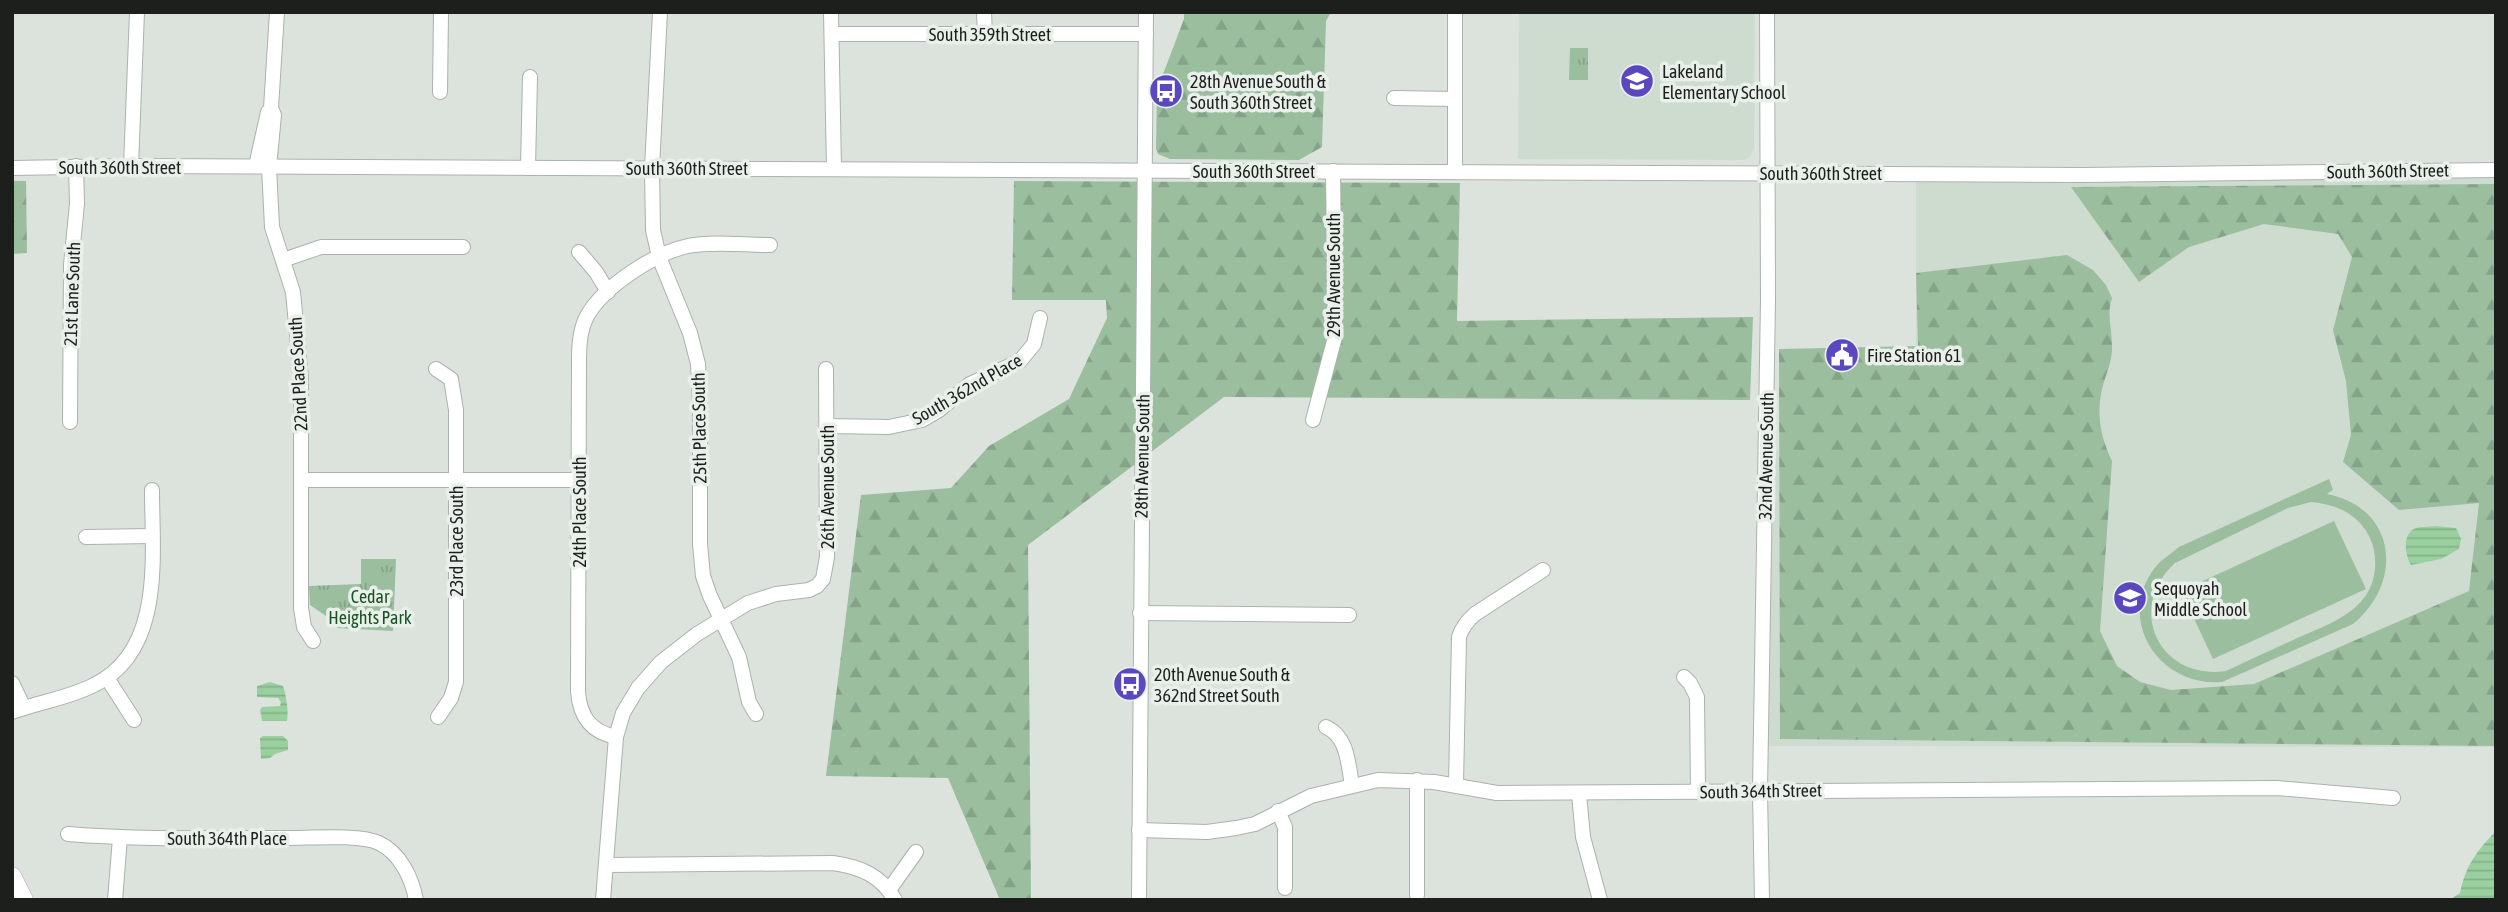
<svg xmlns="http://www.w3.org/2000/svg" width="2508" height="912" viewBox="0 0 2508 912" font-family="'Asap Condensed',sans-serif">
<defs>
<pattern id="forest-firs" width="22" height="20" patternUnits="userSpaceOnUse" patternTransform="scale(1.75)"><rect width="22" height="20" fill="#9bbe9e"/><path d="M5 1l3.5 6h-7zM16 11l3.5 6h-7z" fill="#85a388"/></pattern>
<pattern id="park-tufts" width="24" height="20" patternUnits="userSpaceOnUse" patternTransform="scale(1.75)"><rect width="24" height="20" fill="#9bbe9e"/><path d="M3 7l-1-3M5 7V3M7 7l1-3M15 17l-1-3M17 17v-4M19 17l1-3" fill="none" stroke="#85a388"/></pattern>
<pattern id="water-rules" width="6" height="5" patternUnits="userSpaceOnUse" patternTransform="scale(1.75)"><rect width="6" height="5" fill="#9ad09f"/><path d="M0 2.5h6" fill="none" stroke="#84b288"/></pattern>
</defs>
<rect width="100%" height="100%" fill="#dce3dc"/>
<g fill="#cedccf">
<path d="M1519 12H1755L1754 149 1750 157 1744 160 1518 159Z"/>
<path d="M2496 170V747L1761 746 1766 451 1916 450V173Z"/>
</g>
<g fill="url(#forest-firs)">
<path d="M1184 12H1331L1326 21 1322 147 1299 160 1170 159 1158 154 1156 149 1157 90 1184 19Z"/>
<path d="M12 181H26L27 253 12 254Z"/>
<path d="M1014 181 1460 183 1457 321 1753 317 1750 400 1224 397 1028 545 1031 900H1000L948 778 826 776 861 495 951 488 989 446 1069 399 1107 318 1106 300H1012Z"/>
<path d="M2496 184V746L1780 739 1779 349 1918 346 1916 273 2067 255 2093 270 2106 285 2112 298C2106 315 2113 332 2112 351 2111 363 2107 372 2104 382 2095 411 2100 436 2112 461L2100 631 2117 666 2140 682 2171 690 2254 684 2469 591 2479 503 2399 510 2343 462 2351 435 2346 381 2333 330 2352 257 2338 234 2264 224 2189 247 2139 282 2071 187Z"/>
</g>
<g fill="url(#park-tufts)">
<path d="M1570 48H1588V80H1569Z"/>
<path d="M361 559H396L393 631 337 628 329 618 310 605 309 586 361 584Z"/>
</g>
<g fill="#9bbe9e" fill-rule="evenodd">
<path d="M2329 479 2333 490 2327 494C2397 508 2404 582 2353 624L2222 682C2157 687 2113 616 2158 564 2164 558 2173 552 2179 547ZM2311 502C2336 504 2358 514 2369 536 2374 546 2376 557 2375 568 2372 611 2329 624 2295 639 2272 650 2249 660 2226 671 2159 681 2125 608 2175 563L2288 508Z"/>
<path d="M2334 521 2366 589 2213 659 2181 591Z"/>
</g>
<g fill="url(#water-rules)">
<path d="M2436 526 2456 528 2461 539 2459 549 2441 559 2411 565C2406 557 2402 538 2412 530 2418 526 2429 527 2436 526Z"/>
<path d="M270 682 283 686C286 694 289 712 287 721H262L260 710 262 707 280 706 281 702 278 698 257 697V686Z"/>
<path d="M263 736H283L288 741V750L275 754 270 758 261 759 260 738Z"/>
<path d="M2496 831V900H2449L2460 893C2466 865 2476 852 2496 831Z"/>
</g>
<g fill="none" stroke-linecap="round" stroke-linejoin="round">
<g stroke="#abb2ab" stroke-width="16">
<g id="minor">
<path d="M277 12 271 108 274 115 269 167 272 227 293 292 301 378V608L304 627 313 641"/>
<path d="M660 12 652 168 653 230 659 257 690 333 698 364 700 404V544L703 576 710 596 739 657 749 702 756 714"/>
<path d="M831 12 834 169"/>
<path d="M984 12 985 35"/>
<path d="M834 34H1146"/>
<path d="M440 92 441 12"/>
<path d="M1394 98 1455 99"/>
<path d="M131 166 137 12"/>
<path d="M256 166 268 112"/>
<path d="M12 168 131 166 2083 175 2496 170"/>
<path d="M528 168 530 77"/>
<path d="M1455 171V12"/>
<path d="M579 252 596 272 608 292"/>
<path d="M283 260 321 247H463"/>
<path d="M436 369 451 379 456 410V682L451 698 438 717"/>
<path d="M1313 420 1335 337 1333 171"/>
<path d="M70 422 71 265 77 204 76 166"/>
<path d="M827 426 889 427 922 420 939 410 970 384 1020 361 1034 344 1040 318"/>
<path d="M302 480H579"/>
<path d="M86 537 152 536"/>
<path d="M1140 613 1349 615"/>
<path d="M1684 677 1690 683 1697 697 1698 792"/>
<path d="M107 678 134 720"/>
<path d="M12 683 24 708"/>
<path d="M12 712C39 702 69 698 94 685 165 651 152 554 152 490"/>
<path d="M1326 727C1348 737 1348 764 1352 785"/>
<path d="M616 737C591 732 580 717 578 692L579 358C579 344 580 329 587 316 604 286 655 253 688 246 714 241 743 245 770 245"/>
<path d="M1456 784 1459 637C1462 627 1467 621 1475 614L1543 570"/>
<path d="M1579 794 1583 837 1600 900"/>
<path d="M1278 811 1285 827V888"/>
<path d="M1139 830 1207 832 1236 828 1255 824 1311 796 1378 780 1434 782 1497 793 2277 788 2393 798"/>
<path d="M68 834C141 840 215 838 288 838 311 838 360 834 379 843 400 853 412 878 416 900"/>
<path d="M607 865 833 863C860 867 881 875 895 900"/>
<path d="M889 890 916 852"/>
<path d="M1417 895V780"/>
<path d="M115 900 120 838"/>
<path d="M603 900 616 737 623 713 638 688 661 662 697 634 748 603 776 594 809 590 817 586 823 579 827 557 826 369"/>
<path d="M1139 900 1146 12"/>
<path d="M1762 900 1760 791 1768 300 1767 12"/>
</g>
</g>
<g stroke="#abb2ab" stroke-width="19">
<path id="major" d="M12 876 24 900"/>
</g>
<use href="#minor" stroke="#fff" stroke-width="14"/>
<use href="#major" stroke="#fff" stroke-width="18"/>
</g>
<defs>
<g id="school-disc" transform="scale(1.75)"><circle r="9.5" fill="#5a48c0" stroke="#e9f0e9"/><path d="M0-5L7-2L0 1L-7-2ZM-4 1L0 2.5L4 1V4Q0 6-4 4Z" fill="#fff"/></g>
<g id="bus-disc" transform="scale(1.75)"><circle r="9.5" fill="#5a48c0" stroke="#e9f0e9"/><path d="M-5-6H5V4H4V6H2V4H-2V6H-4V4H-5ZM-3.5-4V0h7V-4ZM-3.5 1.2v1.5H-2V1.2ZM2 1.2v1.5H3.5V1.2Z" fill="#fff"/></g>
<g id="civic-disc" transform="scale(1.75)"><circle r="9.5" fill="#5a48c0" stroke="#e9f0e9"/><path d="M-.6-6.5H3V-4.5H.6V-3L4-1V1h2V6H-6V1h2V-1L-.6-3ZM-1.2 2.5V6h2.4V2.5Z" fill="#fff"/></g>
</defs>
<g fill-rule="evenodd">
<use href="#school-disc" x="1637" y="81"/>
<use href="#bus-disc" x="1166" y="91"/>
<use href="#civic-disc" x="1842" y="355"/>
<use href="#school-disc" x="2130" y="598"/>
<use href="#bus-disc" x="1130" y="684"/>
</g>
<g text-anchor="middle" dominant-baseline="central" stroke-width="7" stroke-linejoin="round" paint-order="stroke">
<g font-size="18" fill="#1d1f1d" stroke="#e9f0e9">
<text x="990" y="34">South 359th Street</text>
<text x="120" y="167">South 360th Street</text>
<text x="687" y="168">South 360th Street</text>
<text x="1254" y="171">South 360th Street</text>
<text transform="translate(2388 171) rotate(-1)">South 360th Street</text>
<text x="1821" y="173">South 360th Street</text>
<text transform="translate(1333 275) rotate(-90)">29th Avenue South</text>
<text transform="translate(72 294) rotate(-88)">21st Lane South</text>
<text transform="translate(298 374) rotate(-93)">22nd Place South</text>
<text transform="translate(967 389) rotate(-30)">South 362nd Place</text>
<text transform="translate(699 428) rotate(-91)">25th Place South</text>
<text transform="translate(1142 456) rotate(-89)">28th Avenue South</text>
<text transform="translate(1766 456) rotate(-89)">32nd Avenue South</text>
<text transform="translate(827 487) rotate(-90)">26th Avenue South</text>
<text transform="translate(579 512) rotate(-90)">24th Place South</text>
<text transform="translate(456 541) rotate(-90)">23rd Place South</text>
<text transform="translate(1761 791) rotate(-1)">South 364th Street</text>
<text x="227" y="838">South 364th Place</text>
</g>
<g font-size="18" fill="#1d1f1d" stroke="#e9f0e9" text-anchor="start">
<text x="1662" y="71">Lakeland<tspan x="1662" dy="21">Elementary School</tspan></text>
<text x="1190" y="81">28th Avenue South &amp;<tspan x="1190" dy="21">South 360th Street</tspan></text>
<text x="1867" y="355">Fire Station 61</text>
<text x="2154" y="588">Sequoyah<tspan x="2154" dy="21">Middle School</tspan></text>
<text x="1154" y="674">20th Avenue South &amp;<tspan x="1154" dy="21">362nd Street South</tspan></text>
</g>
<g font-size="18" fill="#195124" stroke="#e9f0e9">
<text x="370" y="596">Cedar<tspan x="370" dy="21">Heights Park</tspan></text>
</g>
</g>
<rect width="2508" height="912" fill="none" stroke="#1d1f1d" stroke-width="28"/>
</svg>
